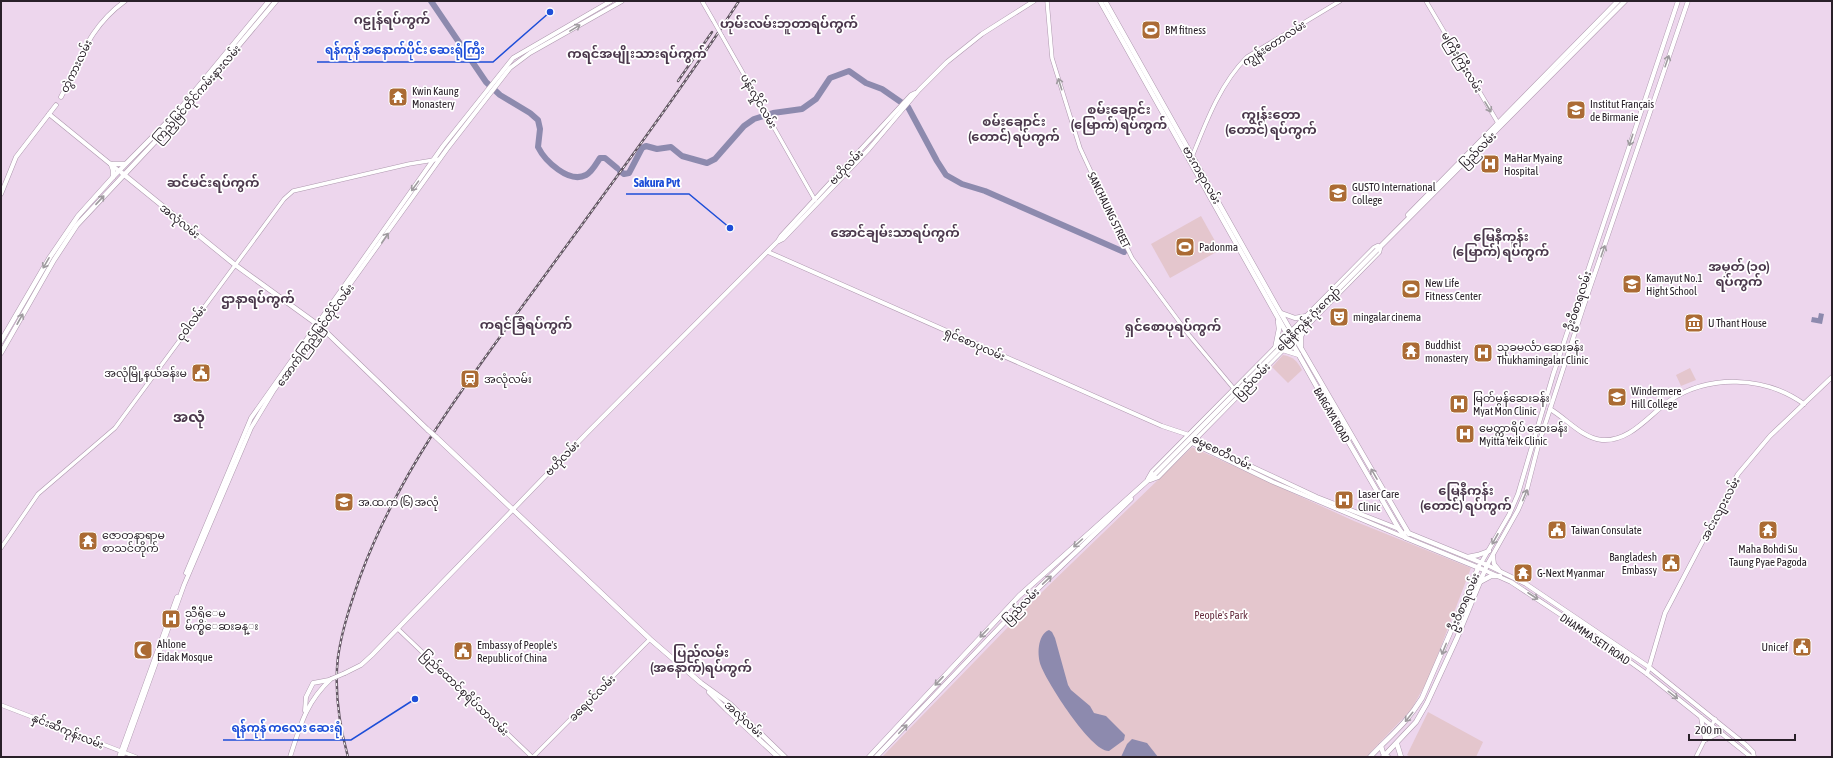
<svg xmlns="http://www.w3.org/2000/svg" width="1833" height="758" viewBox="0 0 1833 758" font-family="'Asap Condensed','Noto Sans Myanmar',sans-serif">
<rect width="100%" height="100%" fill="#edd6ed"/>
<g fill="#e4c6cd">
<path d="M1201 216 1220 250 1170 278 1151 244Z"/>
<path d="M1283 355C1294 357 1297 361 1302 370L1288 383 1272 367Z"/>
<path d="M1690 368 1696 380 1681 386 1676 375Z"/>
<path d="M1192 447 1354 521 1471 568 1429 678 1411 710 1366 757H882L1042 592Z"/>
<path d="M1428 712 1483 742 1476 757H1411L1407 755Z"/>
</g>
<g fill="#8d8aae">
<path d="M1819 313 1824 314 1822 324 1811 322 1812 317 1818 318Z"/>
<path d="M1049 630 1052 632 1055 638 1068 685 1071 690 1090 706 1094 713 1106 716 1125 735 1124 740 1109 751C1091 752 1047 682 1041 666 1037 656 1037 635 1049 630Z"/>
<path d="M1132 739 1147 743 1158 757H1121L1127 744Z"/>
</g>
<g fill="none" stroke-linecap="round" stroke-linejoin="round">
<g stroke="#8d8aae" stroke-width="6">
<path d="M431 1 486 82 500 95 530 113 538 120 540 129 538 147C545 161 569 184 586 175 592 172 596 164 600 158H605L617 168"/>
<path d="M620 171 624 174 629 173 642 148 646 146 657 149 671 147 682 156 707 163 715 159 744 126 754 119 773 113 802 109 816 99 830 78 849 71 866 83 882 89 908 107 937 161 946 175 962 184 985 191 1124 252"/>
</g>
<g stroke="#ae98ae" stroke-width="4.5">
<g id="tertiary">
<path d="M702 1 713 20"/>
<path d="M1047 1 1052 58 1080 148 1111 215 1132 258 1189 335 1235 390"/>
<path d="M1426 1 1498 123"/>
<path d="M722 36 815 200"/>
<path d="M1192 157C1206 122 1220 84 1247 57L1340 1"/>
<path d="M1 548 38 494 115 428 284 199 293 191 409 164 440 159"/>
<path d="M398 629 532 757"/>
<path d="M1 705 136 757"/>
<path d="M533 757 650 639"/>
<path d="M1696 757 1715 719"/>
</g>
</g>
<g stroke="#ae98ae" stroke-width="5">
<g id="secondary">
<path d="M1688 1 1583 308 1538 446 1527 489 1518 510 1487 565 1526 584 1649 667 1746 745 1753 752 1754 757"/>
<path d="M61 97C81 59 88 28 125 1"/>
<path d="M49 114 119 171"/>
<path d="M1 194 16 157 56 105"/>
<path d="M779 241 783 239 869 149 919 90 947 62 982 34 1034 1"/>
<path d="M768 252 1162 426 1189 435 1227 455 1317 497 1399 529"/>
<path d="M1550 409C1567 419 1582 438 1602 440 1630 442 1649 415 1669 401 1709 374 1765 376 1804 404"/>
<path d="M1190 442 1273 482 1406 538"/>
<path d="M1493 556 1494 564 1499 570"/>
<path d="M1481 563 1509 515 1518 494 1553 375 1678 1"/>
<path d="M1484 570 1511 582 1608 646 1647 674 1751 757"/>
<path d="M186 573 251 418 443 146 513 58 611 1"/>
<path d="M345 673 361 665 372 655 587 433 778 241 781 236 911 95 915 93"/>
<path d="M1647 674 1665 613 1738 474 1770 436 1832 377"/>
<path d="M305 711 306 697 313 683 329 680"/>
<path d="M1701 717 1705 740"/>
<path d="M1705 740 1721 732"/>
<path d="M119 757 177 597"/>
<path d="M122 757 184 585 251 428 274 390 447 149 510 68 530 53 622 1"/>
<path d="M290 757C300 726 306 702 331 679"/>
</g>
</g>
<g stroke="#ae98ae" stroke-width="5.5">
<g id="primary">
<path d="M1100 1 1323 398 1399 529 1406 538 1484 570"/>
<path d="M1105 1 1276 305 1409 534"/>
<path d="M111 164H125"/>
<path d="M111 164 113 170V177"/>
<path d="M122 173 234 264 321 327 428 430"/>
<path d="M1281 313 1295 318 1307 316"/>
<path d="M1 341 50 257 78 216 113 177 180 109 269 1"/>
<path d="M1301 347V336L1304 331"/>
<path d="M1275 349 1279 329 1278 321"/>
<path d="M1283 350 1299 355"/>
<path d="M1 353 54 260 77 225 183 112 276 1"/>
<path d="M436 437 650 639 701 683 730 704 785 757"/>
<path d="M1148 479 1152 472 1374 248 1378 246"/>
<path d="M1150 480 1158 477 1379 252 1380 248"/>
<path d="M1468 557 1478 555 1489 551"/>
<path d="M1478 583 1491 576H1500"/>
<path d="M709 692 726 709 778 757"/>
<path d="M1397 744 1401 757"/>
<path d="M1381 746 1383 753 1388 757"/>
<path d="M1370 757C1390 736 1406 724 1422 698L1479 566"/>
<path d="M1383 757 1416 722 1427 703 1457 638 1487 565 1406 532"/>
</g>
</g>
<g stroke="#ae98ae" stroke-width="5.5">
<g id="trunk">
<path d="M1408 215 1618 1"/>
<path d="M1377 250 1625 1"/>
<path d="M869 757 1019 596 1155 474"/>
<path d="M876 757 1024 602 1131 499"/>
</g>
</g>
<use href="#tertiary" stroke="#fff" stroke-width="3.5"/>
<use href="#secondary" stroke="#fff" stroke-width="4"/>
<use href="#primary" stroke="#fff" stroke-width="4.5"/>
<use href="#trunk" stroke="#fff" stroke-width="4.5"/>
<g stroke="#655865" stroke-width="2.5">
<g id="rail">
<path d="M678 81 712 32"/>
<path d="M348 757C339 724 334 691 338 657 342 629 351 603 360 577 402 462 480 365 551 267 615 179 680 92 739 1"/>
</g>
</g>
<use href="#rail" stroke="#fff" stroke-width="1" stroke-dasharray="3" stroke-linecap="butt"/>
<g stroke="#ae98ae" stroke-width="4.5" stroke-linecap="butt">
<path id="tertiary-bridge" d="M713 20 722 36"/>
</g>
<g stroke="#ae98ae" stroke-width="5" stroke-linecap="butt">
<path id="secondary-bridge" d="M331 679 345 673"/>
</g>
<g stroke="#ae98ae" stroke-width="5.5" stroke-linecap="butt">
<path id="primary-bridge" d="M428 430 436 437"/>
</g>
<g stroke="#ae98ae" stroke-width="5.5" stroke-linecap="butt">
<path id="trunk-bridge" d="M1155 474 1377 250"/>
</g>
<use href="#tertiary-bridge" stroke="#fff" stroke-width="3.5"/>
<use href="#secondary-bridge" stroke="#fff" stroke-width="4"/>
<use href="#primary-bridge" stroke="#fff" stroke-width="4.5"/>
<use href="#trunk-bridge" stroke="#fff" stroke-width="4.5"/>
</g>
<defs><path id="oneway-shaft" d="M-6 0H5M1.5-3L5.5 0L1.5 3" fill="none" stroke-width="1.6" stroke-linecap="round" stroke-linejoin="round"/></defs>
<g stroke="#9f9b9f">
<use href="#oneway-shaft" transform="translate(575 28) rotate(-31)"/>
<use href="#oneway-shaft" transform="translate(1667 61) rotate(-71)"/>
<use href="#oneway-shaft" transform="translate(1060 84) rotate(-107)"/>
<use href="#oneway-shaft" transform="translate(1488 107) rotate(59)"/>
<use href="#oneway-shaft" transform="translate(1631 140) rotate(108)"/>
<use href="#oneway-shaft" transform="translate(415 186) rotate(126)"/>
<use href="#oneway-shaft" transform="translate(100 200) rotate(-47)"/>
<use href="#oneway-shaft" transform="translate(385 238) rotate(-56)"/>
<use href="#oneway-shaft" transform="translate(1603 251) rotate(-71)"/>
<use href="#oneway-shaft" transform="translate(46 263) rotate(120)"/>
<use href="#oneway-shaft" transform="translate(20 319) rotate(-61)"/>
<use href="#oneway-shaft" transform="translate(1374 474) rotate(-120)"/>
<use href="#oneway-shaft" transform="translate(1525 495) rotate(-68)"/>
<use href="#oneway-shaft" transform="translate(1495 539) rotate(119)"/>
<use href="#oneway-shaft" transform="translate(1078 543) rotate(138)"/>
<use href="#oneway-shaft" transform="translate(1047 580) rotate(-43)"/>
<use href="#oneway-shaft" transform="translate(1533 596) rotate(33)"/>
<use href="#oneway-shaft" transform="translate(984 633) rotate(134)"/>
<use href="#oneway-shaft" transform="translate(1444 649) rotate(112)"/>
<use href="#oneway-shaft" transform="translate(939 681) rotate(133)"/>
<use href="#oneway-shaft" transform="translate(1673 695) rotate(38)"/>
<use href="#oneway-shaft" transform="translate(1409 717) rotate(129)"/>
<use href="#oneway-shaft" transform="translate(903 729) rotate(-46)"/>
</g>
<defs>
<g id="stadium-square" transform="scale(1)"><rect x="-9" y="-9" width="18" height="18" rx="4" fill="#ab6b34" stroke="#fff"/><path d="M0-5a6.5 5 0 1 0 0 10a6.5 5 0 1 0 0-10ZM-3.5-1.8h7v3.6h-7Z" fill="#fff"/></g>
<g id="temple-square" transform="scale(1)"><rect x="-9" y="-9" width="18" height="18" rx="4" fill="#ab6b34" stroke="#fff"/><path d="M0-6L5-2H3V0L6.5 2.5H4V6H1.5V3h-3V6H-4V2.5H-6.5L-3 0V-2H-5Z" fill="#fff"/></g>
<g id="school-square" transform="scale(1)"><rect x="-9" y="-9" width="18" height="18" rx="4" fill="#ab6b34" stroke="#fff"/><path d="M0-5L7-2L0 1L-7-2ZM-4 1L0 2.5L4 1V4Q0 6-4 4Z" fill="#fff"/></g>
<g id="hospital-square" transform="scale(1)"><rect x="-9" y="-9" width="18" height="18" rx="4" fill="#ab6b34" stroke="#fff"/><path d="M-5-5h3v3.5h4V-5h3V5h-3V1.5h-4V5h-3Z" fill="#fff"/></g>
<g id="university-square" transform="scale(1)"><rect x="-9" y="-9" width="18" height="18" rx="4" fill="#ab6b34" stroke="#fff"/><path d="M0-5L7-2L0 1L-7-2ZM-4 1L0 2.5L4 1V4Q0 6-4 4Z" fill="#fff"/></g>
<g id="theatre-square" transform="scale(1)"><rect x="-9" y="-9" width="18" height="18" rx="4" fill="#ab6b34" stroke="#fff"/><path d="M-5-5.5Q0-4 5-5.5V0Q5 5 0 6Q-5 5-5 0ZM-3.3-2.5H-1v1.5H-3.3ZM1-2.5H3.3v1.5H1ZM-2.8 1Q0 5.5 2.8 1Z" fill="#fff"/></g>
<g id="museum-square" transform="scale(1)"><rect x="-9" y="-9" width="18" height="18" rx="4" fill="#ab6b34" stroke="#fff"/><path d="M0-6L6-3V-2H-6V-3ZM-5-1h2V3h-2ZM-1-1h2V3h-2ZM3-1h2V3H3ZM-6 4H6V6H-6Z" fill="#fff"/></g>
<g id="civic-square" transform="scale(1)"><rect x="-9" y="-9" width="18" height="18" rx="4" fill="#ab6b34" stroke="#fff"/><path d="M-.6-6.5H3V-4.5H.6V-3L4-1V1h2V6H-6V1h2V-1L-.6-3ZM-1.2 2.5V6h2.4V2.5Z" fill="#fff"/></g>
<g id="station-square" transform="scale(1)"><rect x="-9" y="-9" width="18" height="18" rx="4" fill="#ab6b34" stroke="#fff"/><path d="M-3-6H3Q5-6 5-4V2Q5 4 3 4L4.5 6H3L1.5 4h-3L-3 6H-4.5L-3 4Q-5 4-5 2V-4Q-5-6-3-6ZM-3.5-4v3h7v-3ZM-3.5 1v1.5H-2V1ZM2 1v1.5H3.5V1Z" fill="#fff"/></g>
<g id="mosque-square" transform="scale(1)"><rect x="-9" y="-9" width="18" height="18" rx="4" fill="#ab6b34" stroke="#fff"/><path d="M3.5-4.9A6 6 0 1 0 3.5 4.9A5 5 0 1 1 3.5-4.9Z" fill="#fff"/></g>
</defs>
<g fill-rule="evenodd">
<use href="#stadium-square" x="1151" y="30"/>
<use href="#temple-square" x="398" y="97"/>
<use href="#school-square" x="1576" y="110"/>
<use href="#hospital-square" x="1490" y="164"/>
<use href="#university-square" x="1338" y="193"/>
<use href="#stadium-square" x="1185" y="247"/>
<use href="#school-square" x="1632" y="284"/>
<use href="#stadium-square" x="1411" y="289"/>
<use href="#theatre-square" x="1339" y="317"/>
<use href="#museum-square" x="1694" y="323"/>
<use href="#temple-square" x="1411" y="351"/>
<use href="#hospital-square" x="1483" y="353"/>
<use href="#civic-square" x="201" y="373"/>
<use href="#station-square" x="470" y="379"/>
<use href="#university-square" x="1617" y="397"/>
<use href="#hospital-square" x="1459" y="404"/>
<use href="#hospital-square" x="1465" y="434"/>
<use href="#hospital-square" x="1344" y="500"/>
<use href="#school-square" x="344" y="502"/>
<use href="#civic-square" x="1557" y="530"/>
<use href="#temple-square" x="1768" y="530"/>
<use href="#temple-square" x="88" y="541"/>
<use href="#civic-square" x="1671" y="563"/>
<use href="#temple-square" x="1523" y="573"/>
<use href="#hospital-square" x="171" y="619"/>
<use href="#civic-square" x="1802" y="647"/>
<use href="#mosque-square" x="143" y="650"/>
<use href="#civic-square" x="463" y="651"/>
</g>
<g text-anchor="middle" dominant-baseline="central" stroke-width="3.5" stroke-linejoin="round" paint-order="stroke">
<g font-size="11" fill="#292029" stroke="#fff" text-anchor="start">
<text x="1165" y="30">BM fitness</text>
<text x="412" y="91">Kwin Kaung<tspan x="412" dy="13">Monastery</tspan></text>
<text x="1590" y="104">Institut Français<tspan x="1590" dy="13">de Birmanie</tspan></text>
<text x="1504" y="158">MaHar Myaing<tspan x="1504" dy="13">Hospital</tspan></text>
<text x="1352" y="187">GUSTO International<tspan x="1352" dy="13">College</tspan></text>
<text x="1199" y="247">Padonma</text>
<text x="1646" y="278">Kamayut No.1<tspan x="1646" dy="13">Hight School</tspan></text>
<text x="1425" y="283">New Life<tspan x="1425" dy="13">Fitness Center</tspan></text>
<text x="1353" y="317">mingalar cinema</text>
<text x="1708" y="323">U Thant House</text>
<text x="1425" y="345">Buddhist<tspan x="1425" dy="13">monastery</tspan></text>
<text x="1497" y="347">သုခမင်္လာ ဆေးခန်း<tspan x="1497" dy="13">Thukhamingalar Clinic</tspan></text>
<text x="187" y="373" text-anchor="end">အလုံမြို့နယ်ခန်းမ</text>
<text x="484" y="379">အလုံလမ်း</text>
<text x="1631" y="391">Windermere<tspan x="1631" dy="13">Hill College</tspan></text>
<text x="1473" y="398">မြတ်မွန်ဆေးခန်း<tspan x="1473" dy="13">Myat Mon Clinic</tspan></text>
<text x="1479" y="428">မေတ္တာရိပ် ဆေးခန်း<tspan x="1479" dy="13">Myitta Yeik Clinic</tspan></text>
<text x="1358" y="494">Laser Care<tspan x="1358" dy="13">Clinic</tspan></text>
<text x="358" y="502">အ.ထ.က (၆) အလုံ</text>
<text x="1571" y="530">Taiwan Consulate</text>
<text x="102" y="535">ဇောတနာရာမ<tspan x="102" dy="13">စာသင်တိုက်</tspan></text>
<text x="1768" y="549" text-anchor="middle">Maha Bohdi Su<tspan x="1768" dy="13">Taung Pyae Pagoda</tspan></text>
<text x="1657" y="557" text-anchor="end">Bangladesh<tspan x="1657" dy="13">Embassy</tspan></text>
<text x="1537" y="573">G-Next Myanmar</text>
<text x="185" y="613">သီရိေမ<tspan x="185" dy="13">မ်က္စိေဆးခန္း</tspan></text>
<text x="157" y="644">Ahlone<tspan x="157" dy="13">Eidak Mosque</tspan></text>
<text x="477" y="645">Embassy of People's<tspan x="477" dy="13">Republic of China</tspan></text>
<text x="1788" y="647" text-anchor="end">Unicef</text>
</g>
<g font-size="11" fill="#292029" stroke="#fff">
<text transform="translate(1274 43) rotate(-33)">ကျွန်းတောလမ်း</text>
<text transform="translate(1462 62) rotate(59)">မကြီးကြီးလမ်း</text>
<text transform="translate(76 66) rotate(-64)">တွဲကားလမ်း</text>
<text transform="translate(197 94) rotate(-49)">ကြည့်မြင်တိုင်ကမ်းနားလမ်း</text>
<text transform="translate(759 101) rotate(60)">ပန်းလှိုင်လမ်း</text>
<text transform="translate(1478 150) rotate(-45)">ပြည်လမ်း</text>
<text transform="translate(846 167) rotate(-47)">ဗဟိုလမ်း</text>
<text transform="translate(1202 175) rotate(60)">ဗားကရာလမ်း</text>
<text transform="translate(1109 210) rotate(64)">SANCHAUNG STREET</text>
<text transform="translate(180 221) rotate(39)">အလုံလမ်း</text>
<text transform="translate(1578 301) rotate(-72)">ဦးဝီစာရလမ်း</text>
<text transform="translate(1308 319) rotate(-45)">မြေနီကုန်း ဂုံးကျော်</text>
<text transform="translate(191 323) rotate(-53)">ငုဝါလမ်း</text>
<text transform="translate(315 335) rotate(-54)">အောက်ကြည့်မြင်တိုင်လမ်း</text>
<text transform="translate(975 344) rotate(24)">ရှင်စောပုလမ်း</text>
<text transform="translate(1252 381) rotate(-46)">ပြည်လမ်း</text>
<text transform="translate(1332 415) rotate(60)">BARGAYA ROAD</text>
<text transform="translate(1222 452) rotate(26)">ဓမ္မစေတီလမ်း</text>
<text transform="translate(562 458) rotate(-46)">ဗဟိုလမ်း</text>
<text transform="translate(1720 509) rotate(-62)">အင်းလျားလမ်း</text>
<text transform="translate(1464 602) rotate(-67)">ဦးဝီစာရလမ်း</text>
<text transform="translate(1021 606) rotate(-45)">ပြည်လမ်း</text>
<text transform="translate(1595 639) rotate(34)">DHAMMA SETI ROAD</text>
<text transform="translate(465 693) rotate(44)">ပြည်ထောင်စုရိပ်သာလမ်း</text>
<text transform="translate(592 698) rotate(-45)">ခရေပင်လမ်း</text>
<text transform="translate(744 719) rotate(43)">အလုံလမ်း</text>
<text transform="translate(68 731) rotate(22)">နှင်းဆီကုန်းလမ်း</text>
</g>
<g font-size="11" fill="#662e3f" stroke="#fff">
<text x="1221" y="615">People's Park</text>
</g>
<g font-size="13" font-weight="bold" fill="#4b384c" stroke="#fff">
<text x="392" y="19">ဂဠုန်ရပ်ကွက်</text>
<text x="789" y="23">ဟုမ်းလမ်းဘူတာရပ်ကွက်</text>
<text x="637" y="53">ကရင်အမျိုးသားရပ်ကွက်</text>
<text x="1119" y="109">စမ်းချောင်း<tspan x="1119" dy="15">(မြောက်) ရပ်ကွက်</tspan></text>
<text x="1271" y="114">ကျွန်းတော<tspan x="1271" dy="15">(တောင်) ရပ်ကွက်</tspan></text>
<text x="1014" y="121">စမ်းချောင်း<tspan x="1014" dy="15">(တောင်) ရပ်ကွက်</tspan></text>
<text x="213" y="182">ဆင်မင်းရပ်ကွက်</text>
<text x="895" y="232">အောင်ချမ်းသာရပ်ကွက်</text>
<text x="1501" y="236">မြေနီကုန်း<tspan x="1501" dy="15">(မြောက်) ရပ်ကွက်</tspan></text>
<text x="1739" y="266">အမှတ် (၁၀)<tspan x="1739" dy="15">ရပ်ကွက်</tspan></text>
<text x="258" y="298">ဌာနာရပ်ကွက်</text>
<text x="526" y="324">ကရင်ခြံရပ်ကွက်</text>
<text x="1173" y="326">ရှင်စောပုရပ်ကွက်</text>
<text x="1466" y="490">မြေနီကုန်း<tspan x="1466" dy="15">(တောင်) ရပ်ကွက်</tspan></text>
<text x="701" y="652">ပြည်လမ်း<tspan x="701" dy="15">(အနောက်)ရပ်ကွက်</tspan></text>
</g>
<g font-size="15" font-weight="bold" fill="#4b384c" stroke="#fff">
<text x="189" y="416">အလုံ</text>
</g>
</g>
<path fill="none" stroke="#1d4ed8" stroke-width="1.5" d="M550 12L493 62H317M730 228L689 194H626M415 699L351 740H223"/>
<g fill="#1d4ed8" stroke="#fff" stroke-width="1.5">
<circle cx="550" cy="12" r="4"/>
<circle cx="730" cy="228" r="4"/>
<circle cx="415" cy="699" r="4"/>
</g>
<g font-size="12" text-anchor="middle" font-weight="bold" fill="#1d4ed8" stroke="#fff" stroke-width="3.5" stroke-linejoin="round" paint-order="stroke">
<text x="405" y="54">ရန်ကုန် အနောက်ပိုင်း ဆေးရုံကြီး</text>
<text x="657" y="187">Sakura Pvt</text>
<text x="287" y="732">ရန်ကုန် ကလေး ဆေးရုံ</text>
</g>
<rect width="1833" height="758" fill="none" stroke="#292029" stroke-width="4"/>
<path d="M1689 734v6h106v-6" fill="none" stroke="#292029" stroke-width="2"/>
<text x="1695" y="734" font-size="12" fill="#292029" stroke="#ffffff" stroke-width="3" paint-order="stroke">200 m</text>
</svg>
